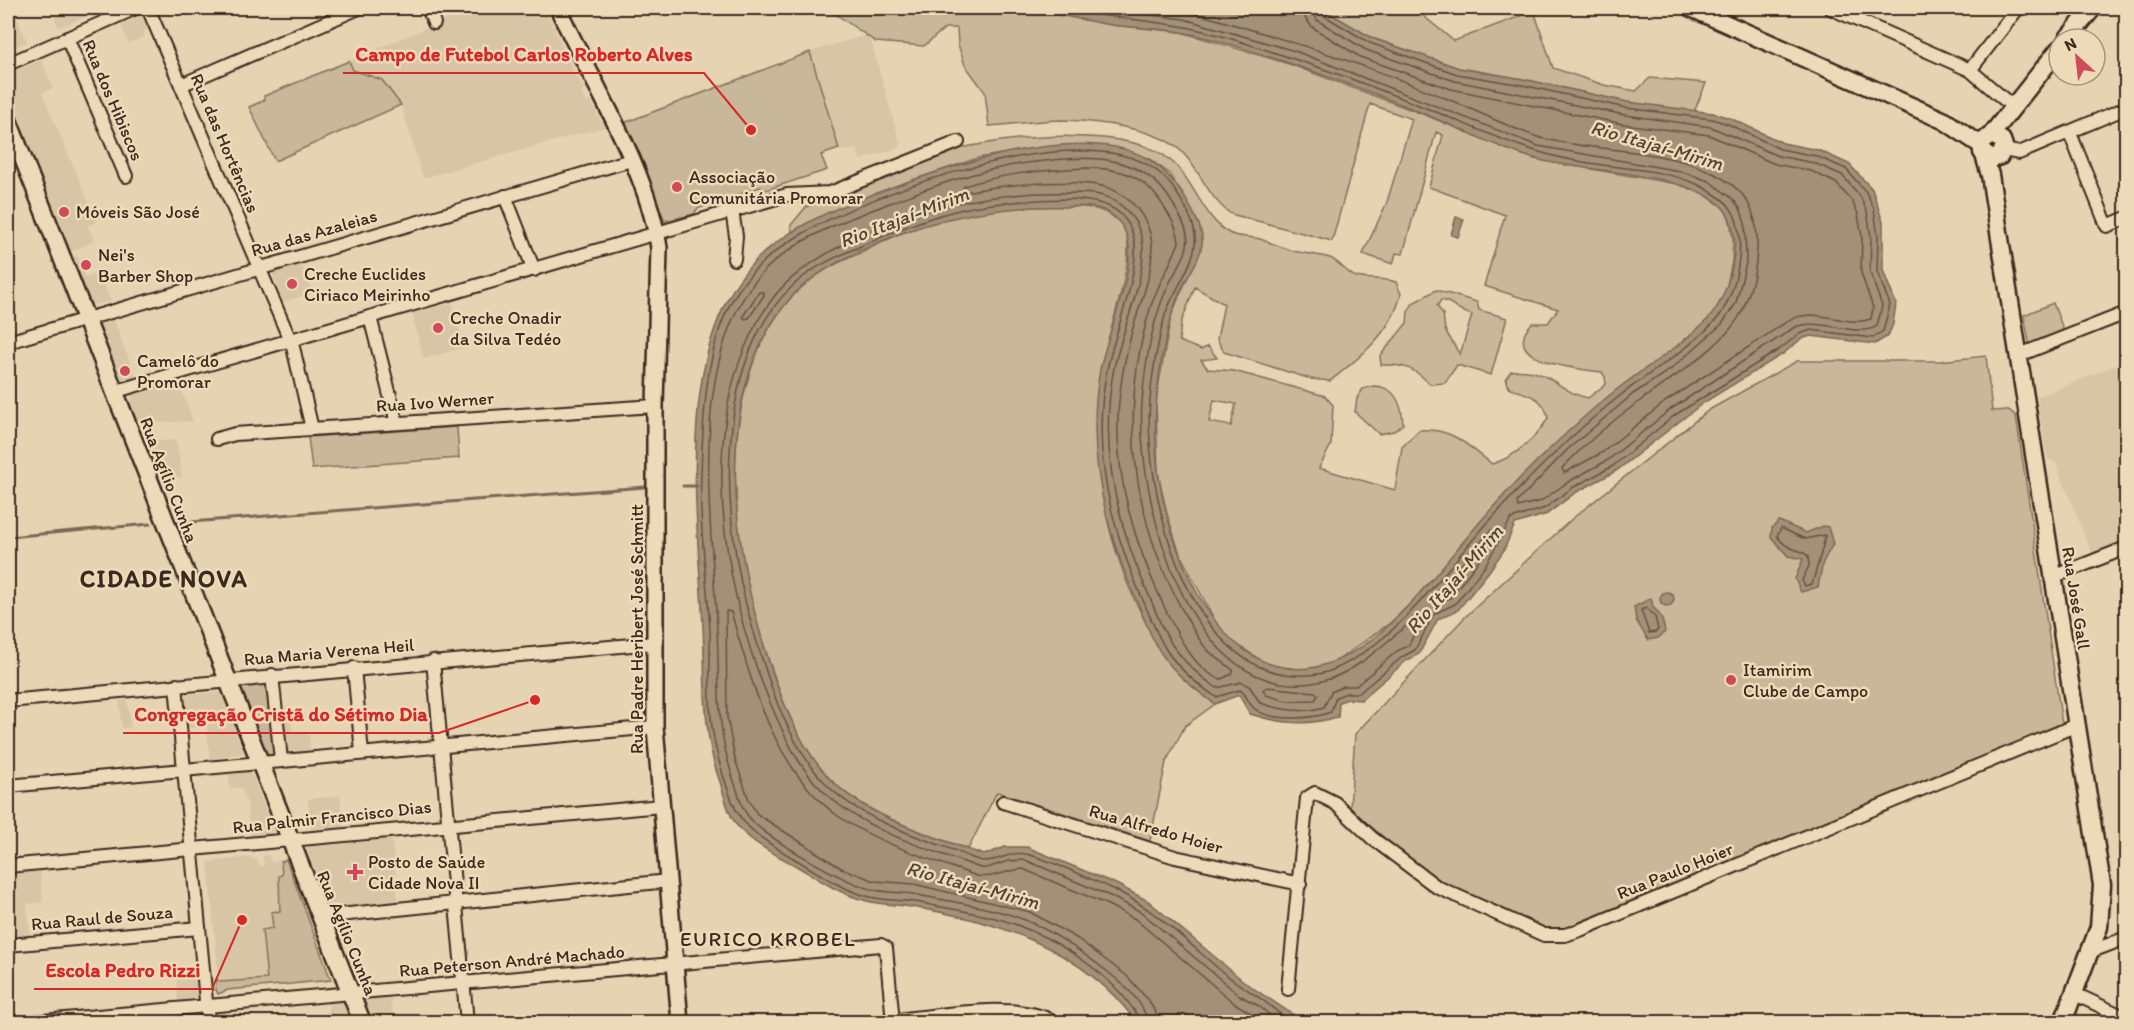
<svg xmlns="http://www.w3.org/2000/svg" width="2134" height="1030" viewBox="0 0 2134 1030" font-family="Itim,sans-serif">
<rect width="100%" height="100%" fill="#e5d3b2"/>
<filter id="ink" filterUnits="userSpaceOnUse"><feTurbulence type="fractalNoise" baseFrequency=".0167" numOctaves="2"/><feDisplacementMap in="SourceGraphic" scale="12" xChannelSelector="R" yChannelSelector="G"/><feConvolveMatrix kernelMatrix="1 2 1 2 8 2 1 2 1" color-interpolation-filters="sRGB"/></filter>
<g filter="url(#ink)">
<g fill="#d7c5a5">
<path d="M8 8H13L27 42 8 50Z"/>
<path d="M50 8H106L59 28Z"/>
<path d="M473 8H545L575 75 584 88 581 92 585 101 591 102 604 127 423 178 401 105 382 80 353 70 349 61Z"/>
<path d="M141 16 148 29 143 31 145 36 128 43 121 25Z"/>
<path d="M869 34 901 147 860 160 857 149 841 151 839 149 810 52Z"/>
<path d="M41 60 53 88 42 93 97 222 88 226 94 241 70 252 8 95V74Z"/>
<path d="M78 256 85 277 99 272 111 302 91 305 73 258Z"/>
<path d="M301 264 313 293 283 302 272 273Z"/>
<path d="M452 303 465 347 424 359 412 314Z"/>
<path d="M113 318 136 378 122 382 118 380 98 326 100 322Z"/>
<path d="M2126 361V543L2093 556 2056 463 2047 458 2037 397Z"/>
<path d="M178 381 193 421 138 424 130 401 133 395Z"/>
<path d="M176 440 182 477 159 478 145 442Z"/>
<path d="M220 692 244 753 210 759 207 727 188 728 185 695Z"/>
<path d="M127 700 131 728H122L119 701Z"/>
<path d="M290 717 293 733 309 732 310 750 287 753 284 718Z"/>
<path d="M250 771 271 823 272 834 250 836 247 804 242 789 240 787 230 789 228 774Z"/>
<path d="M340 796 343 827 311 829 308 799Z"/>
<path d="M392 839 398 901 337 907 327 903 306 847Z"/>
<path d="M266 855 270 857 271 863 283 860 285 875 279 879 280 912 273 928 262 930 267 979 219 982 208 862 251 857 258 861 259 866H264L263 856Z"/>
<path d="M40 871 43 902 27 904 30 935 14 936 12 905H8V874Z"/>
<path d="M195 968 197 998 178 1001 176 969Z"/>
<path d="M391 997 393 1022H373L365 1000Z"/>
<path d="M341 1002 344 1003 352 1022H330L328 1003Z"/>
</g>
<g fill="#c9b799" stroke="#82705c" stroke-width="1.5" fill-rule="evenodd">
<path d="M827 8H1026L1113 25 1181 32 1289 64 1420 113 1534 159 1677 184 1702 193 1723 207 1729 216 1733 239 1732 262 1724 299 1711 317 1662 359 1625 384 1518 481 1411 603 1390 623 1331 665 1305 670 1268 665 1222 634 1180 554 1167 514 1158 473 1156 400 1171 316 1202 244 1199 225 1170 174 1148 158 1099 146 1024 150 978 158 898 185 792 232 791 225 806 207 962 148C1010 136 1131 125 1170 160 1194 180 1203 218 1229 233 1238 238 1250 236 1260 239 1270 242 1280 247 1290 250 1303 254 1317 254 1330 258 1340 262 1346 273 1356 277 1364 280 1382 277 1396 282L1401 294C1392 333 1357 360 1330 381L1311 379 1224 352 1217 339 1224 304 1195 287 1181 323 1179 341 1201 350 1208 346 1217 358 1201 360 1208 369 1234 371 1325 396 1333 405 1331 445 1319 468 1395 490 1402 447 1419 430C1453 428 1467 445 1492 464 1514 458 1537 437 1548 418 1544 396 1528 395 1509 388L1506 378 1511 371C1551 367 1557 392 1588 398L1606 384 1605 377 1602 372C1578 369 1497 362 1532 323H1548L1558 309 1484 286 1505 215 1429 187 1443 135 1436 132 1403 254 1396 253 1393 264 1363 254 1387 202 1412 119 1370 104 1332 241 1231 214C1209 199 1201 172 1183 153 1160 128 1096 121 1062 120 1038 120 1013 125 989 126L985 92 965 65 958 44 957 28H945L924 46 876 42ZM1214 400 1236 404 1231 426 1209 422Z"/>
<path d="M1321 8H1429L1421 14 1454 41 1534 11 1553 68 1604 85 1636 91 1650 78 1706 83 1694 112 1627 102 1523 79 1459 68 1372 38Z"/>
<path d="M810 52 839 149 821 155 827 170 766 190 760 187 697 209 694 214 665 221 624 123Z"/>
<path d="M349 61 353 70 382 80 401 105 275 161 249 107 265 100 264 96Z"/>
<path d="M1036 206C1066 207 1105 200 1124 228 1140 254 1104 342 1100 374 1084 482 1123 637 1215 704L1185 726 1166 762 1150 841 997 792 968 849C922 832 867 815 831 780 792 742 773 674 757 623 726 521 717 359 807 282 821 270 842 261 860 253 877 245 894 236 911 229 951 214 994 209 1036 206Z"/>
<path d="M1436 290 1477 302 1479 310 1507 318 1491 375 1457 365 1445 383 1430 384C1414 368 1404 364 1381 365L1380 356 1407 323 1408 312 1413 303ZM1441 300C1454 302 1458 312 1472 315L1460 355 1445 330 1443 314 1437 306Z"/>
<path d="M2053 303 2065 334 2030 348 2024 315Z"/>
<path d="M1986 356 1992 411 2009 410 2016 416 2062 724 2059 729 1555 932 1431 877 1350 809 1355 734 1465 617 1573 518 1709 410 1797 361H1939Z"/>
<path d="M1373 386C1396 386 1402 404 1403 424L1394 431 1379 434 1355 412 1357 398 1363 389Z"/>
<path d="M457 427 459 458 312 469 308 437Z"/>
<path d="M267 684 274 753 273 755H266L239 687Z"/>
<path d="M286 859 331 980 228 990 218 994 215 988 217 979 220 982 267 979 262 930 273 928 271 912 280 911 279 876 282 875 281 862Z"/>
</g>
<g fill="#a29077" stroke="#796753" stroke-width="1.5">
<path d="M1026 8H1321L1372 38 1459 68 1523 79 1627 102 1713 113 1730 118 1783 143 1818 150 1849 164 1872 189 1883 222V270L1896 304 1893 324 1888 336 1875 344 1811 336 1801 339 1783 354 1703 403 1616 471 1575 493 1547 514 1515 524 1504 550 1490 570 1458 610 1438 619 1419 654 1406 661 1361 700 1348 699 1339 702 1338 717C1307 726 1281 724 1250 714L1239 695 1215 704C1196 690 1176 675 1163 656 1152 641 1146 623 1139 606 1105 532 1085 451 1100 370 1107 334 1131 282 1129 248 1128 229 1115 212 1097 208 1087 205 1075 207 1065 207 1025 206 988 210 948 219 899 231 815 264 784 306 712 399 733 542 764 646 778 692 797 744 830 779 867 818 935 837 984 855L1005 847H1027L1116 884 1148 901 1247 984 1304 1022H1136C1084 949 996 920 911 907 893 904 877 905 860 899 836 892 819 879 798 867 779 856 756 846 740 829 728 816 725 798 720 782 701 731 706 680 703 627 698 518 672 343 757 259 797 220 858 199 910 181 971 160 1050 136 1115 147 1153 154 1174 176 1192 210 1197 220 1203 230 1202 243 1201 259 1188 275 1181 290 1171 311 1167 334 1162 357 1155 397 1153 438 1159 478 1170 545 1209 657 1287 668 1359 678 1421 591 1463 542 1492 507 1524 472 1558 441 1579 421 1601 401 1624 384 1652 363 1682 345 1707 320 1729 298 1747 235 1723 208 1693 173 1586 172 1540 160 1507 152 1475 135 1443 122 1396 101 1346 83 1297 66 1261 54 1218 39 1180 32 1158 28 1134 28 1111 25 1082 20 1054 14 1026 8Z"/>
<path d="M1456 217 1464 219 1458 237 1451 235Z"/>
<path d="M1779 521 1806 533 1823 526 1828 527 1833 544 1823 562 1818 587 1801 592 1795 579 1803 559 1788 556 1771 537 1772 528Z"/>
<circle cx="1667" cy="599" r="7"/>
<path d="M1651 598 1653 607C1661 615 1663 620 1665 632L1658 638 1648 640 1636 620 1634 607Z"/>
<path d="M1494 1018 1581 1021 1590 1022H1450Z"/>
</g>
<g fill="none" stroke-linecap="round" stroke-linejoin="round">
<g stroke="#645342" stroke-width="1.5">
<path d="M1054 8C1094 15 1134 19 1174 25 1213 31 1253 46 1291 58 1340 74 1389 93 1436 112 1485 132 1530 154 1583 162 1621 169 1666 169 1701 186 1708 190 1725 200 1729 206 1750 232 1737 297 1716 320 1689 350 1652 370 1621 395 1571 434 1527 479 1484 527 1441 575 1397 641 1335 669 1320 676 1301 676 1285 674 1184 660 1143 485 1150 400 1152 372 1158 342 1165 315 1173 290 1198 262 1195 235 1193 216 1176 189 1162 175 1093 110 873 192 802 234 777 248 754 267 738 291 705 339 703 418 701 475 699 527 707 579 710 631 711 659 708 688 711 717 713 746 722 774 732 801 742 829 768 843 793 858 818 872 841 890 870 897 886 901 904 900 921 903 954 910 991 914 1022 927 1066 944 1120 981 1141 1022"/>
<path d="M1093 8 1184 19 1295 51 1538 146 1680 171 1709 181 1733 199 1741 210 1745 224 1746 263 1736 303 1722 324 1671 369 1633 394 1567 450 1517 502 1518 507 1541 501 1568 482 1608 460 1671 409 1795 327C1822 317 1859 339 1877 326L1882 306 1870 272 1871 237 1867 211 1860 196 1842 175 1814 163 1778 156 1711 127 1625 115 1455 81 1366 50 1317 20 1312 8"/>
<path d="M1162 8C1193 11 1222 21 1252 30 1321 50 1389 74 1455 102 1483 114 1512 129 1541 138 1601 154 1690 146 1738 190 1767 217 1758 274 1744 307 1729 344 1672 377 1640 401 1613 420 1585 444 1562 468L1564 473 1603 452 1665 402 1791 319C1820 307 1845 328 1871 319L1873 308 1861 273 1862 237 1858 214 1852 201 1836 183 1811 171 1775 164 1709 135 1623 124 1451 89 1360 57 1312 27 1305 18 1303 8"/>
<path d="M1086 168C1126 168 1147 177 1167 212 1173 221 1178 231 1179 242 1171 265 1157 285 1150 309 1121 405 1130 506 1175 596 1184 613 1193 632 1205 647 1212 656 1224 662 1233 670L1232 674 1221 679C1193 671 1173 626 1162 602 1135 543 1116 483 1118 418 1119 388 1125 357 1133 328 1140 303 1152 276 1152 249 1152 220 1130 193 1102 186 1068 178 1000 185 966 192L963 189 964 186C1004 173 1045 170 1086 168Z"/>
<path d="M759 292H763L764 295 749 318 745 319 743 316Z"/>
<path d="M1781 528 1805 539 1825 535C1826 537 1814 578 1812 584L1805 586 1802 580 1809 566 1808 556C1798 546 1790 554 1777 536Z"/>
<path d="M1495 530 1492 543 1450 598 1432 604 1431 600 1491 530Z"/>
<path d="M1646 608 1655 617 1658 629 1656 632 1649 633 1641 610Z"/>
<path d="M1267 687 1315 692 1318 695 1315 700 1287 701 1266 695 1263 690Z"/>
<path d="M1148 1022C1143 1001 1125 986 1108 972 1083 953 1055 932 1025 920 992 907 953 902 918 895 904 892 889 893 875 890 848 885 770 840 751 820 741 809 739 795 734 781 715 727 720 685 717 629 712 524 685 352 765 270 796 239 840 222 880 207 927 188 976 170 1027 163 1082 156 1142 149 1173 204 1179 214 1185 224 1187 234 1191 252 1176 269 1169 284 1152 319 1145 364 1142 402 1136 496 1188 708 1318 682 1358 674 1387 639 1418 617L1420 621 1409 645 1397 651 1356 686H1344L1331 692 1324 707C1303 714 1281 710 1260 703L1250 687 1242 682 1217 688C1202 678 1187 665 1176 650 1164 635 1158 617 1151 600 1118 529 1099 451 1113 373 1120 335 1144 284 1143 248 1142 223 1124 201 1100 195 1090 192 1078 194 1068 193 1027 192 989 196 948 205 895 218 807 253 773 298 692 407 720 583 769 700 782 731 797 766 822 790 863 831 927 848 980 868H987L1008 861 1025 860 1110 896 1141 912 1239 995 1259 1006 1278 1022"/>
<path d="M1157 1022 1156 1013 1149 1001 1127 976 1078 939 1030 912 914 884 875 881 841 868 757 814 749 800 735 759 727 717 726 611 731 612C752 683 774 770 838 816 876 843 933 860 977 876 993 879 1007 870 1023 869L1106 904 1135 919 1233 1002 1264 1022"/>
<path d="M1291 1022C1280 1015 1271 1006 1260 998 1246 989 1233 981 1220 970 1186 941 1153 907 1111 888 1086 877 1057 863 1030 855 1011 849 1000 862 983 861 975 860 963 854 956 851 912 835 859 818 826 784 786 742 768 680 752 626 721 524 709 351 803 277 823 261 850 251 873 241 914 222 958 206 1003 203 1033 200 1095 193 1118 212 1128 220 1134 233 1135 246 1137 281 1114 334 1107 370 1090 452 1112 532 1146 607 1152 621 1158 637 1167 651 1179 669 1198 685 1216 697L1240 690C1247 694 1248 704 1255 709 1271 722 1313 719 1331 712L1336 697 1347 693H1359L1402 657 1415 650 1434 614 1455 604 1485 566 1511 519 1545 508 1572 488 1613 466 1675 415 1780 349 1799 334 1811 330 1873 338 1883 331 1890 305 1877 271 1878 237 1874 209 1866 192 1846 169 1816 156 1780 149 1728 124 1712 119 1626 108 1522 85 1457 74 1370 43 1323 15 1320 8"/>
</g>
<g stroke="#796753" stroke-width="3">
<path d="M683 486H697"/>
<path d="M177 523 645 487"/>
<path d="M8 537 150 524"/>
</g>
<g stroke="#3b2a1e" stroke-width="16">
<g id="minor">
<path d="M148 8 293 347 312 429"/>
<path d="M428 8 434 23"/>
<path d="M1830 8 1970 70 2012 106"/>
<path d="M67 38 126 176"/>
<path d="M8 64 136 8"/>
<path d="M1970 70 2018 8"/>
<path d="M181 85 359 8"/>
<path d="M2070 133 2107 226 2126 218"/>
<path d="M2004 150 2019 153 2126 108"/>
<path d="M505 196 534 270"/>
<path d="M732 211 736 236 734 259"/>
<path d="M370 317 397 423"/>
<path d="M8 342 631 160"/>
<path d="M2017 356 2126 313"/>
<path d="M113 392 787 195 830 193 958 142"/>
<path d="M217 439 235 434 655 406"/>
<path d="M2053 577 2126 548"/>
<path d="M433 661 467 1022"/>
<path d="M354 668 362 753"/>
<path d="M272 675 281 760"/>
<path d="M176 685 208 1022"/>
<path d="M8 701 654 643"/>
<path d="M8 786 655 727"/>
<path d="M1003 802 1175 857 1300 884"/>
<path d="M8 866 661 806"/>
<path d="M320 917 668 881"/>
<path d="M8 945 199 928"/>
<path d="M2092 951 2126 938"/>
<path d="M1288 989 1307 798 1315 793 1335 803 1372 838 1437 887 1544 935H1565L1580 930 2077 725"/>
<path d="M2075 994 2126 1018"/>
<path d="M32 1022 881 945 886 948 893 1022"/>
<path d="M879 1022C925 1018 1014 999 1054 1022"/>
</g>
</g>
<g stroke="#3b2a1e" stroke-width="20">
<path id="tertiary" d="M558 8C591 81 648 169 659 248L655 406V727L680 1022"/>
</g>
<g stroke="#3b2a1e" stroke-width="21">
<g id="secondary">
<path d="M1691 8 1945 121 1981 145"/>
<path d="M2067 39 2093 8"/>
<path d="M8 120 362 1022"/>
<path d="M1991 135 2002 140 2004 146 2000 156 1992 159 1982 152V142L1991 135 2059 49"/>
<path d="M1984 155 1990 175 2102 885 2099 927 2063 1022"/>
</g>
</g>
<use href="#minor" stroke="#ecdab8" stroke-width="12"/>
<use href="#tertiary" stroke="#ecdab8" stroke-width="15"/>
<use href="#secondary" stroke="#ecdab8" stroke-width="16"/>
</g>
</g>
<g fill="#d1495b" stroke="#ecdab8" stroke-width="2">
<circle cx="677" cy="187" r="6"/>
<circle cx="64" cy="212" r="6"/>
<circle cx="86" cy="265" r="6"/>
<circle cx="292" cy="284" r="6"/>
<circle cx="438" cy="328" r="6"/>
<circle cx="125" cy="371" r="6"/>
<circle cx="1731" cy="680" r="6"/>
<path d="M352 863h6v6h6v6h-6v6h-6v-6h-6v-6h6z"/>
</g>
<g text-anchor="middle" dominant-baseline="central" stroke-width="5" stroke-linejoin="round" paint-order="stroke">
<g font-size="18" fill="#3b2a1e" stroke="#ecdab8">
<text transform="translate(113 100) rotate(67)">Rua dos Hibiscos</text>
<text transform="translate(225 143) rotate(67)">Rua das Hortências</text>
<text transform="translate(314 233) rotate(-16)">Rua das Azaleias</text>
<text transform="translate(435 402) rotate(-4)">Rua Ivo Werner</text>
<text transform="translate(169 480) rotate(69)">Rua Agílio Cunha</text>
<text transform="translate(2076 598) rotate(81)">Rua José Gall</text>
<text transform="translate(637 629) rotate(-90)">Rua Padre Heribert José Schmitt</text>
<text transform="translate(329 652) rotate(-5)">Rua Maria Verena Heil</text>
<text transform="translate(332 817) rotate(-6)">Rua Palmir Francisco Dias</text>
<text transform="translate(1156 829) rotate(16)">Rua Alfredo Hoier</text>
<text transform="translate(1675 871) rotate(-22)">Rua Paulo Hoier</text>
<text transform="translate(102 918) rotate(-5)">Rua Raul de Souza</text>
<text transform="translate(347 933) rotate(68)">Rua Agílio Cunha</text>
<text transform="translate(512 961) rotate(-5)">Rua Peterson André Machado</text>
</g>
<g font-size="18" fill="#3b2a1e" stroke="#ecdab8" text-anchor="start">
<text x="689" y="177">Associação<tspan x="689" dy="21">Comunitária Promorar</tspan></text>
<text x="76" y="212">Móveis São José</text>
<text x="98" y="255">Nei's<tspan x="98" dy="21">Barber Shop</tspan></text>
<text x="304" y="274">Creche Euclides<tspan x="304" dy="21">Ciriaco Meirinho</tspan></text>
<text x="450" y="318">Creche Onadir<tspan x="450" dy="21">da Silva Tedéo</tspan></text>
<text x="137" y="361">Camelô do<tspan x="137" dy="21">Promorar</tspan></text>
<text x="1743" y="670">Itamirim<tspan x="1743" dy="21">Clube de Campo</tspan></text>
<text x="368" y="862">Posto de Saúde<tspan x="368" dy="21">Cidade Nova II</tspan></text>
</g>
<g font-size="20" font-style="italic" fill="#554434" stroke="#ecdab8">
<text transform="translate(1657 145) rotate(16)">Rio Itajaí-Mirim</text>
<text transform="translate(904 217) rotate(-21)">Rio Itajaí-Mirim</text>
<text transform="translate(1454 579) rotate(-49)">Rio Itajaí-Mirim</text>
<text transform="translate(973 885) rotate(15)">Rio Itajaí-Mirim</text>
</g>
<g font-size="21" letter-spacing="1.5" fill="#3b2a1e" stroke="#ecdab8">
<text x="768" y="938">EURICO KROBEL</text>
</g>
<g font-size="24" font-weight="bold" letter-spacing="1.5" fill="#3b2a1e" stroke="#ecdab8">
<text x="164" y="578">CIDADE NOVA</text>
</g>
</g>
<path fill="none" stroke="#d62828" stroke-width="2" d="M751 130L704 73H343M535 700L439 733H123M242 920L212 989H34"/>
<g fill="#d62828" stroke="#ecdab8" stroke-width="2">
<circle cx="751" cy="130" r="6"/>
<circle cx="535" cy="700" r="6"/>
<circle cx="242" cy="920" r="6"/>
</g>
<g font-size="20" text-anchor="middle" font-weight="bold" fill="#d62828" stroke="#ecdab8" stroke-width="5" stroke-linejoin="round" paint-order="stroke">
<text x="524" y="61">Campo de Futebol Carlos Roberto Alves</text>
<text x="281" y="721">Congregação Cristã do Sétimo Dia</text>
<text x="123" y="977">Escola Pedro Rizzi</text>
</g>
<rect width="2134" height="1030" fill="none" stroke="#ecdab8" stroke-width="30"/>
<rect x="15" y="15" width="2104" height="1000" fill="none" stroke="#3b2a1e" stroke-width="2" filter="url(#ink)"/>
<g transform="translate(2077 57) rotate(333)"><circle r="28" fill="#ecdab8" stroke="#a5947a" stroke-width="1.5"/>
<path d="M0-4.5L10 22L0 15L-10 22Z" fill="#d1495b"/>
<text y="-9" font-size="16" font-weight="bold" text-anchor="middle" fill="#3b2a1e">N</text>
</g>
</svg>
